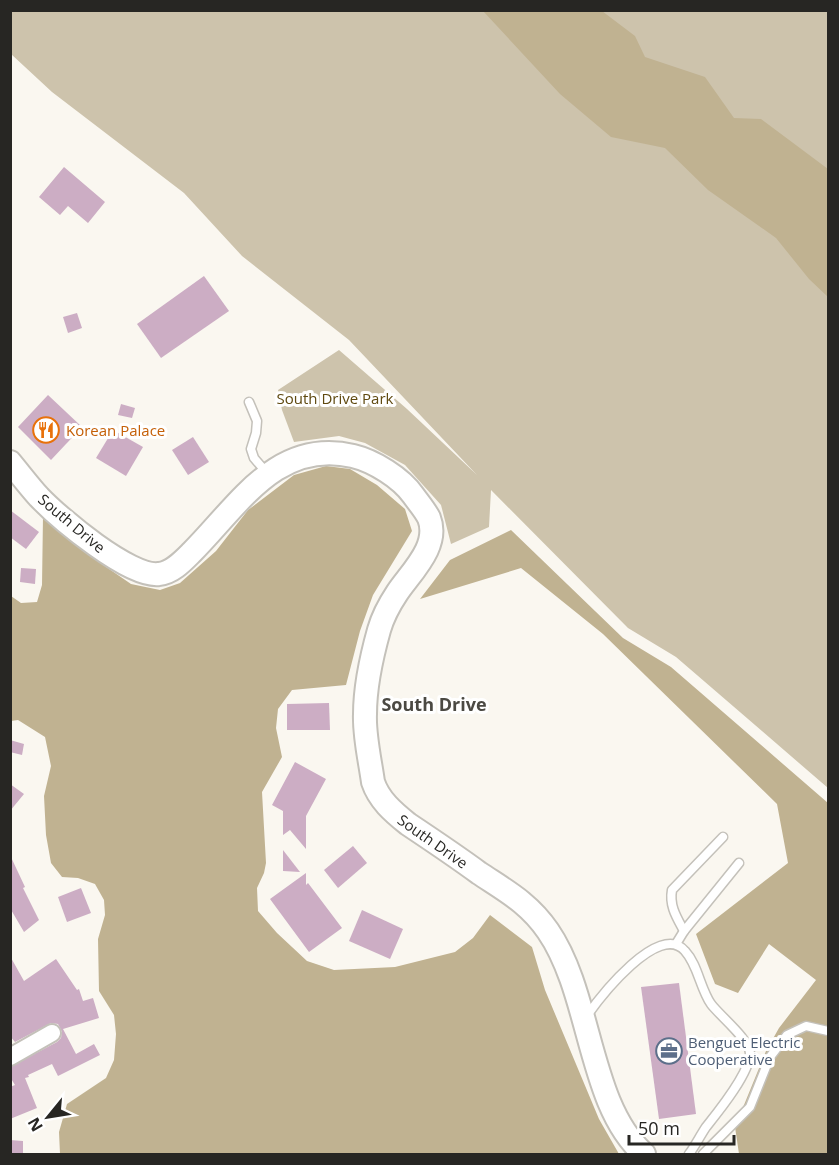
<svg xmlns="http://www.w3.org/2000/svg" width="839" height="1165" viewBox="0 0 839 1165" font-family="'Open Sans',sans-serif">
<rect width="100%" height="100%" fill="#faf7f0"/>
<path fill="#cdc3ac" d="M10 11H828V788L676 657 628 628 491 490 489 527 451 544 441 505 405 465 365 443 339 436 294 442 282 410 278 390 339 350 407 409 477 475 349 340 242 256 184 193 52 92 11 54Z"/>
<g fill="#c0b291">
<path d="M483 11H602L635 36 645 57 705 77 734 118 761 119 828 169V297L809 279 776 238 708 190 665 148 611 137 560 94Z"/>
<path d="M326 466 350 469 377 485 405 509 412 531 373 595 360 631 346 685 292 690 278 709 276 728 282 757 262 792 266 863 264 873 257 888 258 911 277 933 307 961 334 970 395 967 455 952 473 938 490 915 532 947 545 990 599 1119 619 1154H60L59 1132 67 1104 106 1078 114 1060 116 1034 114 1015 99 991 98 939 105 915 104 900 95 884 78 878 62 877 51 863 46 835 44 796 51 766 45 737 18 720 11 721V596L21 603 37 602 42 585 43 516 83 551 131 584 160 590 180 583 216 551 248 510 294 475Z"/>
<path d="M511 530 623 638 671 667 828 803V1154H739L735 1127 766 1051 779 1028 816 980 769 944 738 993 715 984 696 934 788 863 777 804 603 634 521 568 420 599 450 560Z"/>
</g>
<g fill="#ccadc4">
<path d="M64 167 105 202 88 223 68 206 60 215 39 197Z"/>
<path d="M204 276 229 311 161 358 137 324Z"/>
<path d="M77 313 82 328 68 333 63 317Z"/>
<path d="M48 395 82 427 51 460 18 427Z"/>
<path d="M121 404 135 408 132 418 118 415Z"/>
<path d="M113 430 143 447 126 476 96 458Z"/>
<path d="M193 437 209 462 188 475 172 450Z"/>
<path d="M10 510 39 532 26 549 10 537Z"/>
<path d="M21 568 36 569 35 584 20 582Z"/>
<path d="M329 703 330 730H287V704Z"/>
<path d="M10 740 24 744 22 755 10 752Z"/>
<path d="M295 762 326 779 306 816V849L290 830 283 835V811L272 805Z"/>
<path d="M10 784 24 794 10 811Z"/>
<path d="M353 846 367 863 338 888 324 870Z"/>
<path d="M283 850 300 872 283 871Z"/>
<path d="M10 855 25 887 23 888 39 920 24 932 10 908Z"/>
<path d="M306 873V885L308 883 342 928 309 952 270 899Z"/>
<path d="M81 888 91 913 67 922 58 897Z"/>
<path d="M362 910 403 929 390 959 349 941Z"/>
<path d="M10 956 24 981 56 959 77 990 79 989 83 1001 93 998 99 1018 63 1029 76 1054 94 1044 100 1055 58 1076 52 1064 28 1075 29 1077 25 1078 37 1108 10 1119V1087L15 1085 10 1077V1067L57 1042 61 1038 62 1032 58 1024 51 1023 15 1042 10 1036Z"/>
<path d="M679 983 696 1114 659 1119 641 987Z"/>
<path d="M10 1140 23 1141V1155L10 1154Z"/>
</g>
<g fill="none" stroke-linecap="round" stroke-linejoin="round">
<g stroke="#c4c1ba" stroke-width="11">
<g id="lane">
<path d="M249 402 257 421 256 433 251 449 254 458 267 473"/>
<path d="M684 931C677 918 669 906 672 890L723 837"/>
<path d="M676 944 684 931 739 863"/>
<path d="M586 1017C600 997 659 921 685 951 698 965 700 988 711 1004 720 1016 749 1039 750 1053 750 1073 718 1112 706 1127 700 1136 695 1146 689 1154"/>
<path d="M703 1154 750 1107 770 1057 787 1035 806 1026 828 1031"/>
</g>
</g>
<g stroke="#c4c1ba" stroke-width="20">
<path id="street" d="M10 1057 52 1033"/>
</g>
<g stroke="#c4c1ba" stroke-width="26">
<path id="secondary" d="M10 462C20 474 29 486 39 497 59 518 130 578 159 574 172 573 183 561 192 552 238 506 277 438 353 456 374 461 401 478 413 495 418 502 425 510 429 518 440 546 411 572 397 593 389 605 383 616 379 630 372 655 365 688 365 714 364 736 370 760 373 782 379 800 393 812 408 824 432 840 456 856 479 873 506 891 529 903 548 931 592 995 588 1105 644 1154"/>
</g>
<use href="#lane" stroke="#fff" stroke-width="8"/>
<use href="#street" stroke="#fff" stroke-width="16"/>
<use href="#secondary" stroke="#fff" stroke-width="22"/>
</g>
<defs>
<g id="restaurant-ring" transform="scale(1.35)"><circle r="9.5" fill="#fff" stroke="#e8710a" stroke-width="1.5"/><path d="M-5-6h1v4h1v-4h1v4h1v-4h1v5L-1.5 .5V6h-2V.5L-5-1ZM5-6V6H3V1.5H1.5Q1.5-4 5-6Z" fill="#e8710a"/></g>
<g id="office-ring" transform="scale(1.35)"><circle r="9.5" fill="#fff" stroke="#5c6f8a" stroke-width="1.5"/><path d="M-6-3h4V-5.5h4V-3h4V5H-6ZM-1-4.5V-3h2v-1.5ZM-6 0V1H6V0Z" fill="#5c6f8a"/></g>
</defs>
<g fill-rule="evenodd">
<use href="#restaurant-ring" x="46" y="430"/>
<use href="#office-ring" x="669" y="1051"/>
</g>
<g text-anchor="middle" dominant-baseline="central" stroke-width="6" stroke-linejoin="round" paint-order="stroke">
<g font-size="15" fill="#5f4910" stroke="#fff">
<text x="335" y="398">South Drive Park</text>
</g>
<g font-size="15" fill="#c56008" stroke="#fff" text-anchor="start">
<text x="66" y="430">Korean Palace</text>
</g>
<g font-size="15" fill="#272623" stroke="#fff">
<text transform="translate(72 523) rotate(40)">South Drive</text>
<text transform="translate(433 841) rotate(35)">South Drive</text>
</g>
<g font-size="15" fill="#4e5e75" stroke="#fff" text-anchor="start">
<text x="688" y="1042">Benguet Electric<tspan x="688" dy="17">Cooperative</tspan></text>
</g>
<g font-size="18" font-weight="bold" fill="#4b4943" stroke="#fff">
<text x="434" y="704">South Drive</text>
</g>
</g>
<rect width="839" height="1165" fill="none" stroke="#272623" stroke-width="24"/>
<g transform="translate(48 1117) rotate(240)" stroke="#ffffff" stroke-width="4.5" paint-order="stroke">
<path d="M0-4.5L10 22L0 15L-10 22Z" fill="#272623"/>
<text y="-9" font-size="16" font-weight="bold" text-anchor="middle" fill="#272623">N</text>
</g>
<path d="M629 1135v9h105v-9" fill="none" stroke="#272623" stroke-width="3"/>
<text x="638" y="1135" font-size="18" fill="#272623" stroke="#ffffff" stroke-width="4.5" paint-order="stroke">50 m</text>
</svg>
